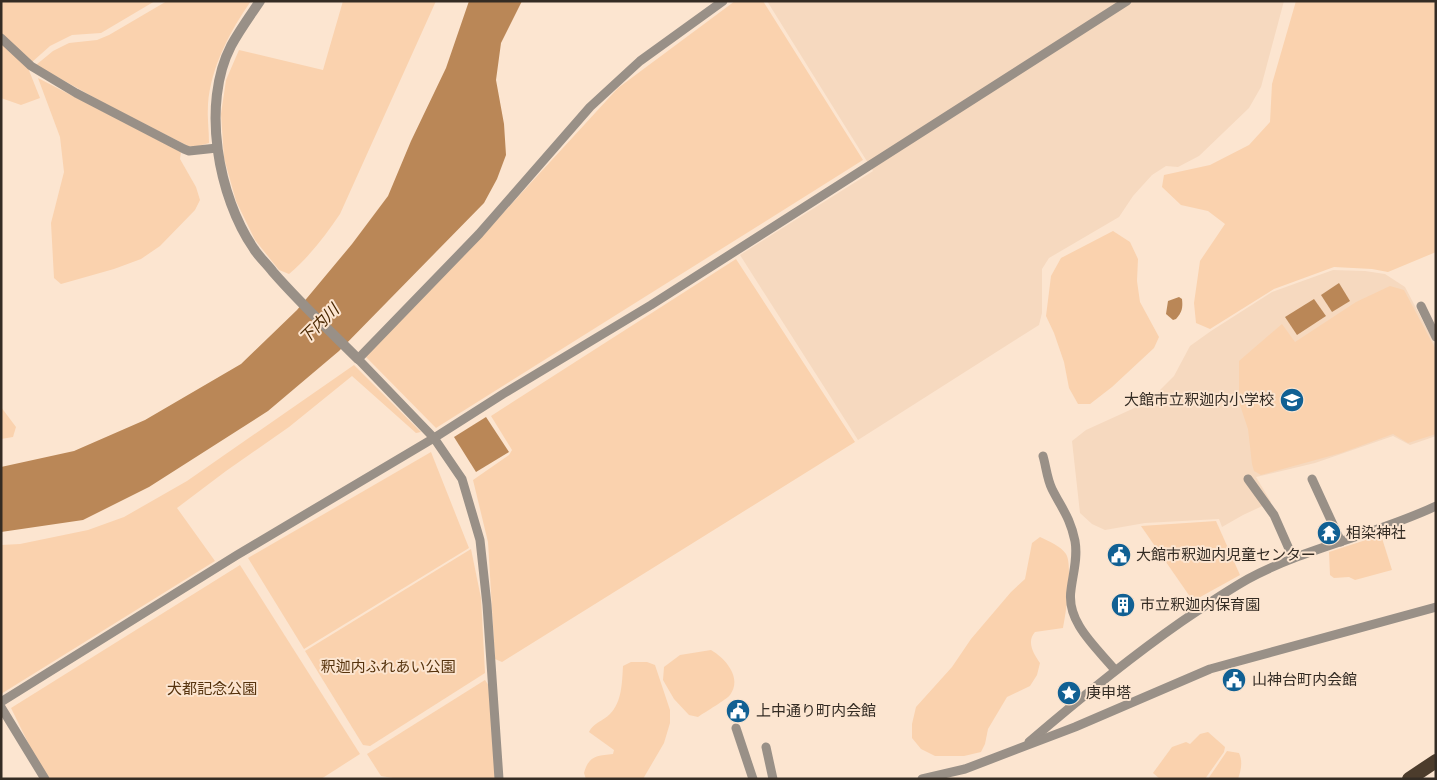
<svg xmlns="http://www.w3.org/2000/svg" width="1437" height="780" viewBox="0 0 1437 780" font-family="Cabin,'Noto Sans JP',sans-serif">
<rect width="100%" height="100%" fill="#fce5d0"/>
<g fill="#f6d9bf">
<path d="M767 1H1284L1261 87 1249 108 1199 156 1178 167 1166 166 1152 175 1133 196 1119 217 1049 258 1042 269V313L1039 325 858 440 740 255 873 171Z"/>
<path d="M1333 270 1365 271 1385 274 1405 287 1436 346V436L1410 445 1393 436 1315 463 1256 477 1271 502 1243 515 1222 527 1219 519 1145 523 1105 530 1092 524 1080 513 1072 441 1086 430 1141 405 1156 394 1174 376 1190 346 1211 331 1272 292Z"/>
</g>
<g fill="#fad2ae">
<path d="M1 1H155L101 33 72 35 50 46 32 62 1 34Z"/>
<path d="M167 1H251C230 31 211 67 208 104 207 117 209 130 209 143L195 147 188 146 104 103 36 65 53 51 69 43 97 40 109 35Z"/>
<path d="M343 1H436L340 214C325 236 310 256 289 274L279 270 255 240 236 201 224 158 221 114 226 80 239 50 323 70Z"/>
<path d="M735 1H763L863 160 436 428 365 356 493 224 618 88Z"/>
<path d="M1296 1H1436V252L1388 272 1372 269 1334 267 1274 289 1210 329 1196 323 1194 303 1200 261 1225 224 1208 211 1181 205 1162 187 1164 175 1210 165 1249 145 1270 122 1272 84Z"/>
<path d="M1 42 28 68 40 98 21 105 1 98Z"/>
<path d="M38 78 181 152 180 159 196 187 200 200 195 210 160 246 141 259 114 269 61 284 54 278 51 223 64 172 60 137Z"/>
<path d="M1113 231 1130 242 1138 259 1137 281 1140 302 1159 337 1154 348 1112 387 1090 404H1078L1069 388 1064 362 1054 333 1046 316 1051 276 1061 258Z"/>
<path d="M736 259 855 442 502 662 495 659 488 542 473 480 509 455 512 450 491 416Z"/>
<path d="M1390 286 1404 290 1436 350V434L1408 443 1393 434 1341 453 1261 475 1254 471 1252 464 1248 429 1239 402V361L1282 324 1295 342 1356 302Z"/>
<path d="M354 365 421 432 416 433 352 376 289 427 226 471 177 508 215 561 1 694V545L20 544 88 530 124 517 187 481Z"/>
<path d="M1 407 16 427 13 437 1 439Z"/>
<path d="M431 452 469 548 304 649 248 558Z"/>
<path d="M1216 521 1240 575 1193 601 1141 526Z"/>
<path d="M1381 535 1392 570 1355 580 1349 577 1334 578 1330 575 1329 552Z"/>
<path d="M1040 537C1048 541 1061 546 1066 554 1073 565 1066 614 1063 628L1035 632C1026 642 1034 654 1040 663L1037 675 1030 686 1007 697 988 729 985 744 981 752 964 756H935L921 749 912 738V724L916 707 952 667 971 639 1011 592 1025 579 1032 543Z"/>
<path d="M471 549 481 598 485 673 370 746 363 745 305 651Z"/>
<path d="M240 565 360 754 321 779H48L36 759 11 708Z"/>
<path d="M711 650C725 658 743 678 730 695 726 700 705 712 698 717L689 715 674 699 663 680 664 667 680 655Z"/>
<path d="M631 662H647L655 665 670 710V723L664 743 643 779H586L584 773C589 755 597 756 613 754L614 750 589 732C593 723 603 721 610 714 622 702 622 683 623 666Z"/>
<path d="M485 680 489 686 495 779H399L381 776 367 754Z"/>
<path d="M1208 732 1225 747 1224 752 1205 779H1160L1153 773 1172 747 1186 742 1190 744 1200 734Z"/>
<path d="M1227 751 1239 753C1243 762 1241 770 1238 779H1208Z"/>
</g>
<g fill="#ba8757">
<path d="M469 1H522L501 43 496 80 504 124 506 155 497 179 484 203 339 351 268 411 149 487 83 520 1 532V467L74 451 145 420 241 364 297 310 352 244 388 196 411 141 446 68Z"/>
<path d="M1339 283 1350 301 1332 312 1321 295Z"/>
<path d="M1179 297 1182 299C1183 308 1182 312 1176 319L1173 320 1166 314 1168 301Z"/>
<path d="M1314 299 1326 316 1297 335 1285 317Z"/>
<path d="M486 417 509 452 476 472 454 437Z"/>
</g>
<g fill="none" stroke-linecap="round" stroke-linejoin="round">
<g stroke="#999087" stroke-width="9">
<path d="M1 38 31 66 76 93 184 149 189 151 217 148"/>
<path d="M1421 306 1436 337"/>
<path d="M1043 456C1046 466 1047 479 1052 489 1062 509 1070 517 1075 541 1078 558 1073 573 1071 590 1066 622 1096 647 1115 670"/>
<path d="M1248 479 1274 515 1293 558"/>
<path d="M1312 479 1341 542"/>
<path d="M1 702 237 555 434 438 503 394 651 305 1127 1"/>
<path d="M1 707 45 779"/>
<path d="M736 728 753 779"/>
<path d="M1029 742C1078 700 1128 659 1181 622 1203 607 1225 592 1248 579 1307 547 1375 535 1436 506"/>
<path d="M766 747 773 779"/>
<path d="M499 779 487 605 480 540 462 479 434 438 358 359 479 234 590 107 640 61 723 1"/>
<path d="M922 779 965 769 1075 727 1210 669 1436 607"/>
</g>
<path stroke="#999087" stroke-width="10" d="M260 1C250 16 239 31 231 46 201 104 218 197 254 249 259 257 267 264 273 272 300 303 329 330 358 359"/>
<path stroke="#4c3c2c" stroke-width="14" d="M1409 779 1436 761"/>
</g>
<defs>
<g id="school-disc" transform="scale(1.25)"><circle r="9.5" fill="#116093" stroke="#fce5d0"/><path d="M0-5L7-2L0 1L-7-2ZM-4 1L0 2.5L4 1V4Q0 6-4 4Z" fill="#fff"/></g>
<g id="temple-disc" transform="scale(1.25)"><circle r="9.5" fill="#116093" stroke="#fce5d0"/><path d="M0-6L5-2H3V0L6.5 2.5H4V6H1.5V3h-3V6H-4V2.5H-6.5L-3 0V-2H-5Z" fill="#fff"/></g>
<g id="civic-disc" transform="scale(1.25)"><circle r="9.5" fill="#116093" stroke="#fce5d0"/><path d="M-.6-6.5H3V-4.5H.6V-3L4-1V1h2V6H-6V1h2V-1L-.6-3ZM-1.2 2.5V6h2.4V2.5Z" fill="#fff"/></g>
<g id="building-disc" transform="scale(1.25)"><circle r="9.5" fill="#116093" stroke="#fce5d0"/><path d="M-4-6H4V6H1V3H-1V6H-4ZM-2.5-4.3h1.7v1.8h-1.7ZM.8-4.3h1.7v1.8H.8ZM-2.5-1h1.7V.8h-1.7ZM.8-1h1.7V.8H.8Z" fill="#fff"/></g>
<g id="sight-disc" transform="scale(1.25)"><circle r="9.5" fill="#116093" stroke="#fce5d0"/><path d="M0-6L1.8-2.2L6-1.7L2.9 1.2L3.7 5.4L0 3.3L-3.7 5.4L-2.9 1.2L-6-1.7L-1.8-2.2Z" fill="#fff"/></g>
</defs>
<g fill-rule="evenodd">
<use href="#school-disc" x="1292" y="400"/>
<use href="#temple-disc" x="1329" y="533"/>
<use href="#civic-disc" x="1119" y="555"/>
<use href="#building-disc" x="1123" y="605"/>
<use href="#civic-disc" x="1234" y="680"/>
<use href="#sight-disc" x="1069" y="693"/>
<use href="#civic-disc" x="738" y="711"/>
</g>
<g text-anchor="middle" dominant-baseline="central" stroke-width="4" stroke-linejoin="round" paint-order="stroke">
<g font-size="15" fill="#342c24" stroke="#fce5d0" text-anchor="start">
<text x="1274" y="400" text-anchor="end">大館市立釈迦内小学校</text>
<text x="1346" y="533">相染神社</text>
<text x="1136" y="555">大館市釈迦内児童センター</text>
<text x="1140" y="605">市立釈迦内保育園</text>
<text x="1252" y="680">山神台町内会館</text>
<text x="1086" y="693">庚申塔</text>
<text x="756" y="711">上中通り町内会館</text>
</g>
<g font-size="15" fill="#56330d" stroke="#fce5d0">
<text x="388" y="667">釈迦内ふれあい公園</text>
<text x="212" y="689">犬都記念公園</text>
</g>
<g font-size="16" font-style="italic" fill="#492700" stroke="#fce5d0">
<text transform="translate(319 324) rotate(-45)">下内川</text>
</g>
</g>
<rect width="1437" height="780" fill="none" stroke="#342c24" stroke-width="5"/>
</svg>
